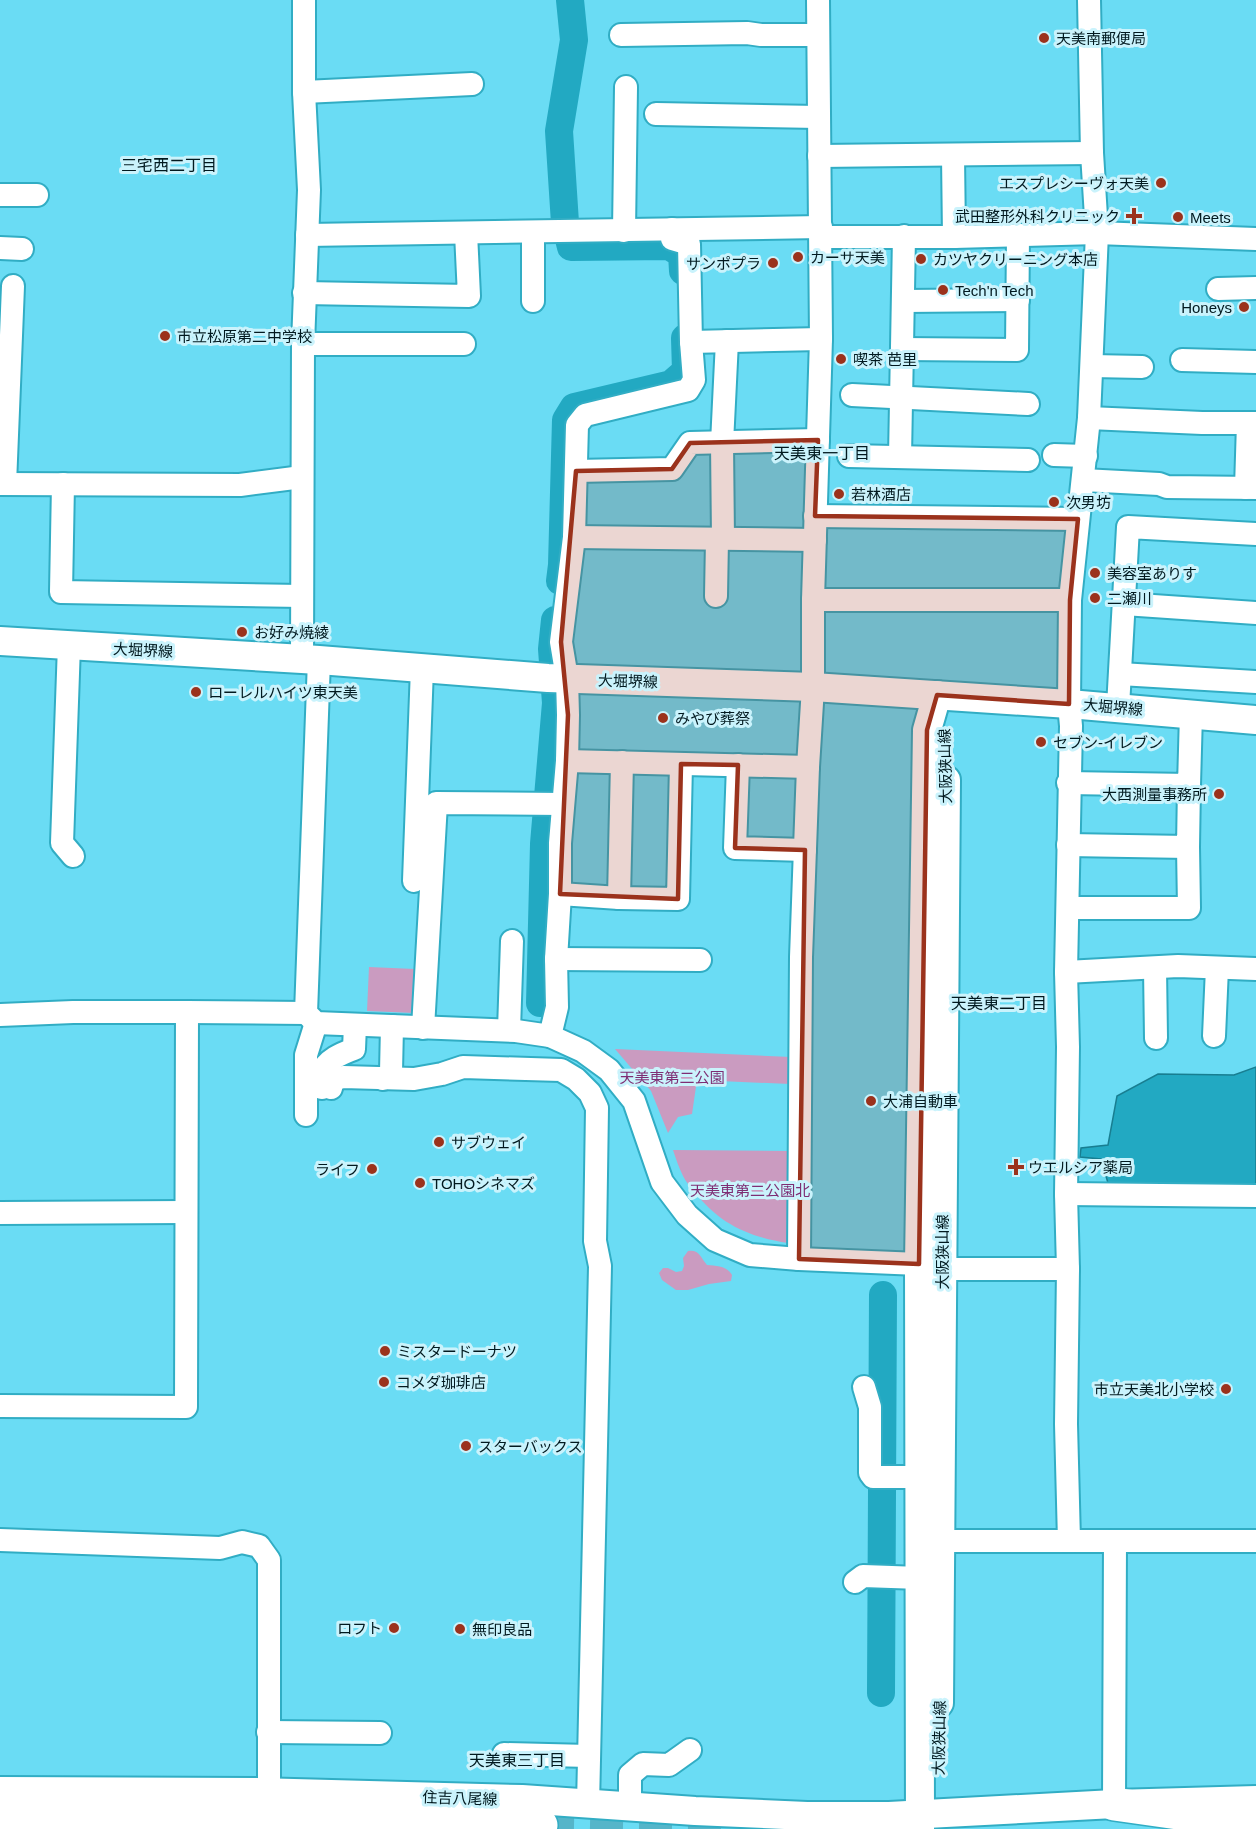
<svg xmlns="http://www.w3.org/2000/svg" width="1256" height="1829" viewBox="0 0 1256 1829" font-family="Arial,'Noto Sans JP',sans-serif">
<rect width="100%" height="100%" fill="#6adcf4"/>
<g fill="#ca9bc0">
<path d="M369 967 415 969 414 1013 367 1011Z"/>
<path d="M615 1049 791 1057 790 1084 697 1080 692 1114 678 1117 668 1133 651 1091Z"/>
<path d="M673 1150 789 1151 788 1243C749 1237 719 1224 694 1191 690 1186 686 1182 683 1176 679 1168 676 1159 673 1150Z"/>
<path d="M688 1251C699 1249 701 1258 707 1265 717 1266 727 1266 732 1275L731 1281 709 1284 688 1290H676L662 1280 659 1273 663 1268H668L676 1272 682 1271 684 1266 683 1258Z"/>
</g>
<path fill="#22a9c2" stroke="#187e91" stroke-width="1.5" d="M1256 1067V1189H1143L1108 1183 1101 1159 1080 1157 1081 1148 1108 1145 1117 1096 1158 1074 1234 1075Z"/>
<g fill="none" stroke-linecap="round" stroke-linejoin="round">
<g stroke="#22a9c2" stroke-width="28">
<path d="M570 0 574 40 559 131 565 223 571 247 669 246 682 254 683 271"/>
<path d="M560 581 562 565 566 420 574 407 671 384 686 371 685 338"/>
<path d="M550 1003H540L544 844 556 703 552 649 555 620"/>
<path d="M881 1693 883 1295"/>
</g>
<path stroke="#55b5c9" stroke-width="33" stroke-dasharray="33 16" stroke-linecap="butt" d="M541 1825 730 1829"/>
<g stroke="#31adc4" stroke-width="26">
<g id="minor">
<path d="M621 35 747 33 761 35H818"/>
<path d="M304 92 472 84"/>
<path d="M656 114 818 117"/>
<path d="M953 155 954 237"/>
<path d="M819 156 1092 153"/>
<path d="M0 195H37"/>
<path d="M672 229V239L689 244 691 342"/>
<path d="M624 231 626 87"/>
<path d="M307 235 821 227"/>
<path d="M821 237H954L1097 233 1256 239"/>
<path d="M0 248 22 249"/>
<path d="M1218 289 1256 288"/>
<path d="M304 293 469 296 466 233"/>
<path d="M533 301V233"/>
<path d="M904 301 1018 300"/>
<path d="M303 344H464"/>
<path d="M902 349 1017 350 1018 235"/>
<path d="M1182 360 1256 362"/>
<path d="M1092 366 1142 367"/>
<path d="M852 395 1028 404"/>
<path d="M1089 418 1202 423H1256"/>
<path d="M1054 455 1086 456"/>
<path d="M849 456 1028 460"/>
<path d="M900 457 904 236"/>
<path d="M576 471 672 469 690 443 818 440"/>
<path d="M1083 480 1159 484 1167 487 1256 488"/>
<path d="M0 484 240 485 302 477"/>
<path d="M5 484 13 286"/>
<path d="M63 484 61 592 302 596"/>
<path d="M1246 488 1248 423"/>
<path d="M815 516 1078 519"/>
<path d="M574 537 815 540"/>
<path d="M723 539 722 443 727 341"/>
<path d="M716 596 717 539"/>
<path d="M813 600H1070"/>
<path d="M1124 604 1256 613"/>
<path d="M69 645 62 843 73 856"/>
<path d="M302 659 303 344 309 190 304 92V0"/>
<path d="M319 660 306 1013 316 1023 516 1031 550 1036 583 1051 609 1070 634 1101 662 1182 687 1215 715 1240 750 1255 799 1259 919 1264 942 1269H1068"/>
<path d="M1120 674 1256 682"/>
<path d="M1118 707 1128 527 1256 534"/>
<path d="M567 761 808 767"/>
<path d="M738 765 735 848 805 850"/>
<path d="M1068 783 1189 785 1191 714"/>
<path d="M1068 845 1188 847 1189 785"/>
<path d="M414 881 422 668"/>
<path d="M560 894 619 898 678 899 681 764"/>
<path d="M619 898 622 762"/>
<path d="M1068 908H1189L1188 847"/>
<path d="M556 959 700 960"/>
<path d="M1155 968 1156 1038"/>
<path d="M1066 972 1178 966 1256 969"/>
<path d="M187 1012 306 1013"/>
<path d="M0 1015 73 1012H187L186 1407 0 1406"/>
<path d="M423 1028 436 803 563 804"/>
<path d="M509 1030 512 941"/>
<path d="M550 1036 557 1007 556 959 560 894V843L567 761 568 715 567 678 561 642 574 537 577 425 585 415 688 390 694 380 691 342 821 339"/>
<path d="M1214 1036 1217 968"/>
<path d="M383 1079 391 1072 392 1026"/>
<path d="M322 1088C322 1083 321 1077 322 1073 325 1060 343 1053 354 1049L355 1025"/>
<path d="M331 1088 333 1080 343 1077 414 1079 442 1074 463 1067 561 1070 576 1079 590 1093 597 1108 595 1241 600 1266 588 1805"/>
<path d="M306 1115V1055L316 1023"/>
<path d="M1066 1194 1256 1196"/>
<path d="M0 1213 186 1212"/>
<path d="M799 1259 801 957 808 767 813 687V600L821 339 818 0"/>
<path d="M864 1387 870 1407V1473L873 1477H920"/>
<path d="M0 1540 220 1548 242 1542 259 1546 269 1560V1793"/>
<path d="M941 1541H1115"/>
<path d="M1069 1541 1066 1424 1068 1269 1066 1194 1068 1047 1066 972 1071 726 1069 704 1070 600 1089 418 1097 233 1092 153 1089 0"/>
<path d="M855 1582 863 1576 920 1578"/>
<path d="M268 1732 380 1733"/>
<path d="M504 1754 589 1756"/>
<path d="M1114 1804 1115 1541H1256"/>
<path d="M630 1807V1775L643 1764 669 1765 690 1750"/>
</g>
</g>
<g stroke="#31adc4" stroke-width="32">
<g id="major">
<path d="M0 641 319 660 548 678 813 687 1069 704 1256 720"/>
<path d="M939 1703 946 780"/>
<path d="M0 1791 256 1792 522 1799 695 1811 807 1816H889L1114 1804 1256 1800"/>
<path d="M920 1829 919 1264 927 730 937 695"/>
</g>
</g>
<g stroke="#31adc4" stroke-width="36">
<g id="highway">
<path d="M1114 1804 1214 1818 1256 1822"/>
<path d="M0 1817 541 1825"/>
</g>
</g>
<use href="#minor" stroke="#fff" stroke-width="22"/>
<use href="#major" stroke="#fff" stroke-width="28"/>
<use href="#highway" stroke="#fff" stroke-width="33"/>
</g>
<path fill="#9b321c" fill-opacity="0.2" stroke="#9b321c" stroke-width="4.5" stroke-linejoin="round" d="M818 440 815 516 1078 519 1070 600 1069 704 937 695 927 730 919 1264 799 1259 805 850 735 848 738 765 681 764 678 899 560 894 568 715 561 642 576 471 672 469 690 443Z"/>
<g fill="#9b321c" stroke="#caf3fc" stroke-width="2">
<circle cx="1044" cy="38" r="6"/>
<circle cx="1161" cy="183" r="6"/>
<path d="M1131 207h6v6h6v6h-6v6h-6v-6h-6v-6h6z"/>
<circle cx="1178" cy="217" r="6"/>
<circle cx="798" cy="257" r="6"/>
<circle cx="921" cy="259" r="6"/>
<circle cx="773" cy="263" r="6"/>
<circle cx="943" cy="290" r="6"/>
<circle cx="1244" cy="307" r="6"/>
<circle cx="165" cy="336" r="6"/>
<circle cx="841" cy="359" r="6"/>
<circle cx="839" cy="494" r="6"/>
<circle cx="1054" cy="502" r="6"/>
<circle cx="1095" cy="573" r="6"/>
<circle cx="1095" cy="598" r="6"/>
<circle cx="242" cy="632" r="6"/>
<circle cx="196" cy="692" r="6"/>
<circle cx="663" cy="718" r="6"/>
<circle cx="1041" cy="742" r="6"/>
<circle cx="1219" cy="794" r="6"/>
<circle cx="871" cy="1101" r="6"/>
<circle cx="439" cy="1142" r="6"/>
<path d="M1013 1158h6v6h6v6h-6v6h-6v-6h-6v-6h6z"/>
<circle cx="372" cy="1169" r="6"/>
<circle cx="420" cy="1183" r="6"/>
<circle cx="385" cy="1351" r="6"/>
<circle cx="384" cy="1382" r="6"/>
<circle cx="1226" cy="1389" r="6"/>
<circle cx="466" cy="1446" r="6"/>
<circle cx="394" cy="1628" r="6"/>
<circle cx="460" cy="1629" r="6"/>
</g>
<g text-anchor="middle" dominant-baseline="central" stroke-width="6" stroke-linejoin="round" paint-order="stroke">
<g font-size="15" fill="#01191f" stroke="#caf3fc" text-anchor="start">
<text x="1056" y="38">天美南郵便局</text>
<text x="1149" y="183" text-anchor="end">エスプレシーヴォ天美</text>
<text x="1120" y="216" text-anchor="end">武田整形外科クリニック</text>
<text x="1190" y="217">Meets</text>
<text x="810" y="257">カーサ天美</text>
<text x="933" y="259">カツヤクリーニング本店</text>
<text x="761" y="263" text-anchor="end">サンポプラ</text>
<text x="955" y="290">Tech'n Tech</text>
<text x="1232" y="307" text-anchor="end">Honeys</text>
<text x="177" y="336">市立松原第二中学校</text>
<text x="853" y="359">喫茶 芭里</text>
<text x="851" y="494">若林酒店</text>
<text x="1066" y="502">次男坊</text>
<text x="1107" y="573">美容室ありす</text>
<text x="1107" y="598">二瀬川</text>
<text x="254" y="632">お好み焼綾</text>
<text x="208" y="692">ローレルハイツ東天美</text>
<text x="675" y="718">みやび葬祭</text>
<text x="1053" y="742">セブン-イレブン</text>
<text x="1207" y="794" text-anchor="end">大西測量事務所</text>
<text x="883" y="1101">大浦自動車</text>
<text x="451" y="1142">サブウェイ</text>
<text x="1028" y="1167">ウエルシア薬局</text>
<text x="360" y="1169" text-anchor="end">ライフ</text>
<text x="432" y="1183">TOHOシネマズ</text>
<text x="397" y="1351">ミスタードーナツ</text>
<text x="396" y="1382">コメダ珈琲店</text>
<text x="1214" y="1389" text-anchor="end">市立天美北小学校</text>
<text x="478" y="1446">スターバックス</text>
<text x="382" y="1628" text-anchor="end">ロフト</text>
<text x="472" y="1629">無印良品</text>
</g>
<g font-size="15" fill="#01191f" stroke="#caf3fc">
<text transform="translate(143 650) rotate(3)">大堀堺線</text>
<text transform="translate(628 681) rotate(2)">大堀堺線</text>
<text transform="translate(1113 707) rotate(5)">大堀堺線</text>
<text transform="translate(945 766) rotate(-91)">大阪狭山線</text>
<text transform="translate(942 1252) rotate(-90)">大阪狭山線</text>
<text transform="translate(939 1738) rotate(-89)">大阪狭山線</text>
<text transform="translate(460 1798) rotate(2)">住吉八尾線</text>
</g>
<g font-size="15" fill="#7e2d73" stroke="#caf3fc">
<text x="672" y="1077">天美東第二公園</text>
<text x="750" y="1190">天美東第二公園北</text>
</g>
<g font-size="16" fill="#01191f" stroke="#caf3fc">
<text x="169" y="165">三宅西二丁目</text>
<text x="822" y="453">天美東一丁目</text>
<text x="999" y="1003">天美東二丁目</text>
<text x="517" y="1760">天美東三丁目</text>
</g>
</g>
</svg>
